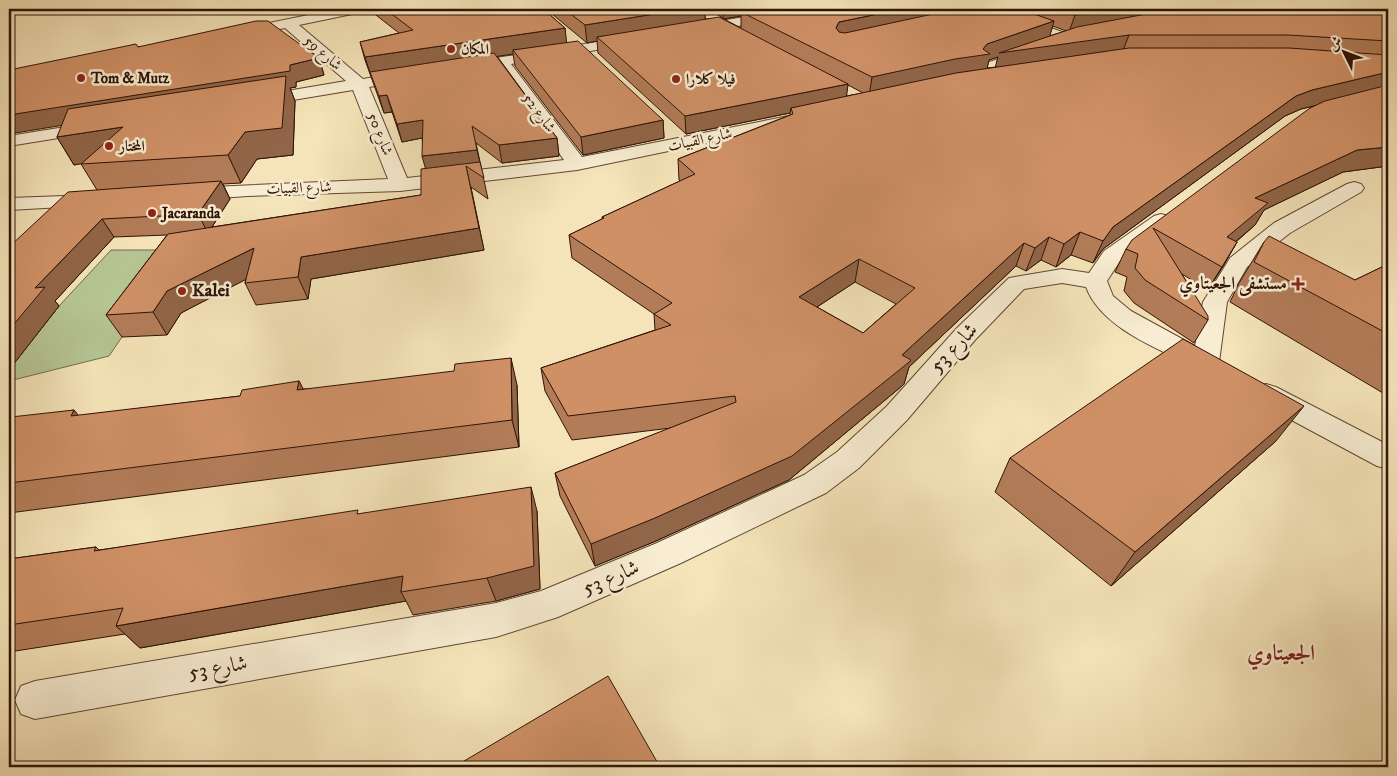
<svg xmlns="http://www.w3.org/2000/svg" width="1397" height="776" viewBox="0 0 1397 776" font-family="'IM FELL DW Pica',Amiri,serif">
<rect width="100%" height="100%" fill="#f5e4b9"/>
<filter id="stains"><feTurbulence type="fractalNoise" baseFrequency=".004" numOctaves="4"/><feColorMatrix values="0 0 0 0 .2 0 0 0 0 .09 0 0 0 0 .02 0 0 0 .5 -.17"/></filter>
<radialGradient id="worn" r=".72"><stop offset=".6" stop-color="#630" stop-opacity="0"/><stop offset="1" stop-color="#630" stop-opacity=".3"/></radialGradient>
<path fill="#b6c594" stroke="#726c4d" d="M111 250H198L122 337 109 356 9 381V370L59 306Z"/>
<g fill="none" stroke-linecap="round" stroke-linejoin="round">
<g stroke="#604733" stroke-width="2">
<g id="minor">
<path d="M338 9H364L357 13 299 25 363 79 409 71 415 73 417 76 415 79 409 81 369 87 407 178 564 160 497 66 464 72 459 70 456 67 459 64 634 36 639 37 641 40 639 43 511 64 582 157 794 115 800 116 803 120 800 124 794 125 577 170 400 191 248 196 190 200 183 198 180 194 183 190 190 188 388 179 353 90 257 106 251 105 249 101 251 97 257 96 346 81 285 28 239 37 234 36 232 33 234 30Z"/>
<path d="M795 9H825L818 13 694 33 687 29 694 25Z"/>
<path d="M981 9H1000L1073 36 1075 39 1073 42H1063L983 12Z"/>
<path d="M1032 47 1037 48 1039 51 1037 54 991 71 960 86H948L946 83 948 80 981 65Z"/>
<path d="M96 122 102 123 105 127 102 131 9 146V136Z"/>
<path d="M1354 182 1361 184 1364 188 1361 192 1290 233 1247 267 1227 302 1219 362 1215 368 1206 371 1197 368C1159 349 1101 328 1086 287L1062 283 1024 289 975 340 907 420 859 468 826 493 681 563 558 617 496 637 35 719 21 714 15 700 21 686 35 681 496 603 541 591 657 543 804 475 837 452 887 406 957 328 1009 278 1062 269 1089 273 1104 251 1154 216 1161 214 1168 216 1172 220 1168 224 1120 261 1107 281 1113 296 1131 311 1195 346 1203 302 1230 258 1274 223 1347 184Z"/>
<path d="M92 195 99 197 102 201 99 205 9 210V198Z"/>
<path d="M1266 384 1276 387 1388 445V469L1377 466 1256 401 1252 394 1256 387Z"/>
</g>
</g>
<use href="#minor" fill="#f8edd2" fill-rule="evenodd"/>
</g>
<g fill="#b27c58" stroke="#2e1306" fill-rule="evenodd">
<path d="M371 9H543L565 28 566 42 663 120 664 138 583 155 515 66 513 54 497 56 557 138 559 156 502 163 476 143 488 199 471 187 484 250 311 279 308 299 256 305 245 283 246 279 181 313 167 335 122 337 106 315 167 235 114 237 55 301 59 306 9 370V247L97 190 81 164 82 163 74 165 57 137 62 126 138 47 319 58 324 75 296 82V87L290 88 295 101 293 155 257 159 241 183 223 184 230 199 212 227 421 195 426 169 422 138 402 142 392 112 384 113 365 60 360 42 399 33 372 12Z"/>
<path d="M546 9H705V19L723 18 708 9H1388V166L1343 172 1264 210 1255 225 1236 242H1237L1208 290 1182 274 1208 320 1194 343 1134 303 1124 291 1127 277 1115 272 1126 249 1314 106 1301 109 1285 116 1103 249 1093 263 1071 255 1056 267 1041 260 1026 271 1016 266 909 367 904 384 902 386 789 480 656 541 595 566 560 496 555 473 671 428 572 440 545 391 541 368 655 330 654 314 572 258 569 235 602 219V217L680 181 679 180 678 159 790 115V113L686 134 598 53 597 41 587 43ZM741 16V28L724 19ZM1053 26 1066 31 1049 36ZM998 57 996 67 987 68 989 60ZM848 85 863 93 846 96ZM855 282 896 304 863 333 817 307Z"/>
<path d="M1264 242 1355 280 1388 264V396L1230 302 1239 283Z"/>
<path d="M299 381 303 389 517 385 519 447 9 513V421L74 410 78 416 240 396Z"/>
<path d="M1276 441 1111 586 995 492 1010 458Z"/>
<path d="M537 511 540 589 496 601 413 615 406 601 140 648 125 634 9 652V559L96 547 99 550 360 514Z"/>
</g>
<g fill="#916547" stroke="#2e1306">
<path d="M686 9H705V23L597 37V41L587 43 585 25Z"/>
<path d="M724 9H786L741 12V16L723 19Z"/>
<path d="M902 9H975L833 46 836 28 839 22Z"/>
<path d="M1108 9H1182L1069 32 1075 15Z"/>
<path d="M1054 21 1049 39 1129 35 1122 53 994 72 998 57 989 60 986 73 869 96 872 77 983 49 987 44Z"/>
<path d="M565 28 567 46 513 50V54L371 76 365 57Z"/>
<path d="M319 58 324 75 296 82V87L290 88 295 101 293 155 257 159 241 183 228 155 245 132 285 89 9 134V115L290 65Z"/>
<path d="M1388 72V88L1301 109 1285 116 1103 249 1093 263 1103 241 1113 227 1296 96 1312 90Z"/>
<path d="M848 84 846 101 791 108 790 113 686 134 685 116Z"/>
<path d="M387 95 392 112 384 113 379 96Z"/>
<path d="M423 120 427 137 402 142 397 124Z"/>
<path d="M663 120 664 138 583 155 581 137Z"/>
<path d="M123 127 138 154 74 165 57 137Z"/>
<path d="M557 138 559 156 502 163 499 145Z"/>
<path d="M1388 147V166L1343 172 1264 210 1255 225 1214 260 1227 237 1255 198 1357 150Z"/>
<path d="M477 150 481 168 466 166 484 250 311 279 308 299 298 277 301 257 479 228 427 174 422 156Z"/>
<path d="M221 181 230 199 208 233 198 214Z"/>
<path d="M102 219 114 237 55 301 59 306 9 370V330L35 288Z"/>
<path d="M1080 232 1071 255 1056 267 1064 244Z"/>
<path d="M1049 237 1041 260 1026 271 1035 248Z"/>
<path d="M1237 242 1224 265 1208 290 1222 267Z"/>
<path d="M1024 243 1016 266 909 367 904 384 902 386 789 480 656 541 595 566 591 544 902 355Z"/>
<path d="M254 248 264 270 181 313 167 335 153 312 167 291Z"/>
<path d="M859 259 855 282 797 320 799 297Z"/>
<path d="M511 358 517 385 519 447 512 420Z"/>
<path d="M299 381 313 408 297 390Z"/>
<path d="M1304 406 1276 441 1111 586 1135 552Z"/>
<path d="M74 410 96 437 71 416Z"/>
<path d="M531 487 537 511 540 589 496 601 487 578Z"/>
<path d="M403 576 401 592 406 601 140 648 116 626Z"/>
</g>
<g fill="#cf9066" stroke="#2e1306" fill-rule="evenodd">
<path d="M385 9H543L565 28 365 57 360 42 413 30Z"/>
<path d="M564 9H686L585 25Z"/>
<path d="M758 9H902L839 22 836 28 839 32 845 33 956 9H1020L1054 21 987 44 983 49 990 54 955 59 872 77 741 12Z"/>
<path d="M1058 9H1108L1075 15Z"/>
<path d="M1173 9H1388V41L1288 35H1129L999 53 1077 27Z"/>
<path d="M719 17 848 84 685 116 597 37Z"/>
<path d="M256 21H268L319 58 290 65V71L9 115V70L136 44 138 47Z"/>
<path d="M578 41 663 120 581 137 513 50Z"/>
<path d="M1129 48H1289L1388 55V72L1312 90 1296 96 1113 227 1103 241 1080 232 1064 244 1049 237 1035 248 1024 243 902 355 911 360 908 363 792 456 655 518 591 544 555 473 736 402 735 396 568 416 541 368 671 325 654 314 672 303 569 235 604 218 602 217 695 174 678 159 793 114 791 108 956 73ZM859 259 915 288 863 333 799 297Z"/>
<path d="M494 53 557 138 499 145 472 126 477 150 422 156 423 120 397 124 387 95 379 96 370 72Z"/>
<path d="M286 76 282 128 245 132 228 155 81 164 123 127 57 137 68 109Z"/>
<path d="M1388 85V147L1357 150 1255 198 1268 203 1227 237 1237 242 1222 267 1153 228 1208 316V320L1145 280 1135 268 1138 254 1126 249 1132 240 1310 108 1325 101Z"/>
<path d="M480 162 484 178 466 166 479 228 301 257 298 277 245 283 254 248 167 291 153 312 106 315 168 234 421 195V169Z"/>
<path d="M221 181 198 214 102 219 35 288 45 287 9 330V247L68 192Z"/>
<path d="M1269 236 1355 280 1388 264V334L1254 262 1264 242Z"/>
<path d="M1183 339 1304 406 1135 552 1010 458Z"/>
<path d="M511 358 512 420 9 483V421L11 417 74 410 71 416 240 396 242 390 299 381 297 390 372 381 454 371 455 364Z"/>
<path d="M531 487 534 566 487 578 401 592 403 576 116 626 123 608 9 625V559L96 547 94 551 358 510 357 514Z"/>
<path d="M608 676 660 767H454Z"/>
</g>
<g fill="#8f2418" stroke="#f8edd2" stroke-width="2">
<circle cx="451" cy="49" r="5"/>
<circle cx="81" cy="78" r="5"/>
<circle cx="676" cy="79" r="5"/>
<circle cx="109" cy="146" r="5"/>
<circle cx="152" cy="213" r="5"/>
<path d="M1295.5 276.5h5v5h5v5h-5v5h-5v-5h-5v-5h5z"/>
<circle cx="182" cy="291" r="5"/>
</g>
<g text-anchor="middle" dominant-baseline="central" stroke-width="5" stroke-linejoin="round" paint-order="stroke">
<g font-size="15" font-weight="bold" fill="#2e1306" stroke="#f8edd2" text-anchor="start">
<text x="461" y="49">المكان</text>
<text x="91" y="78">Tom &amp; Mutz</text>
<text x="686" y="79">فيلا كلارا</text>
<text x="119" y="146">المختار</text>
<text x="162" y="213">Jacaranda</text>
</g>
<g font-size="15" fill="#2e1306" stroke="#f8edd2">
<text transform="translate(323 53) rotate(41)">شارع 59</text>
<text transform="translate(539 113) rotate(53)">شارع 52</text>
<text transform="translate(380 134) rotate(68)">شارع 50</text>
<text transform="translate(700 140) rotate(-12)">شارع القبيات</text>
<text transform="translate(299 188) rotate(-2)">شارع القبيات</text>
</g>
<g font-size="18" font-weight="bold" fill="#2e1306" stroke="#f8edd2" text-anchor="end">
<text x="1287" y="284">مستشفى الجعيتاوي</text>
<text x="192" y="291" text-anchor="start">Kalei</text>
</g>
<g font-size="21" fill="#2e1306" stroke="#f8edd2">
<text transform="translate(954 348) rotate(-47)">شارع 53</text>
<text transform="translate(611 578) rotate(-23)">شارع 53</text>
<text transform="translate(218 668) rotate(-10)">شارع 53</text>
</g>
<g font-size="22" font-weight="bold" fill="#7a1f14" stroke="#f8edd2">
<text x="1281" y="653">الجعيتاوي</text>
</g>
</g>
<rect width="1397" height="776" fill="none" stroke="#f5e4b9" stroke-width="30"/>
<rect x="10" y="10" width="1377" height="756" fill="none" stroke="#2e1306" stroke-width="2.5"/>
<rect x="15" y="15" width="1367" height="746" fill="none" stroke="#2e1306"/>
<g transform="translate(1344 52) rotate(312)" stroke="#f8edd2" stroke-width="4" paint-order="stroke">
<path d="M0-4L9 19L0 12L-9 19Z" fill="#2e1306"/>
<text y="-8" font-size="14" font-weight="bold" text-anchor="middle" fill="#2e1306">ش</text>
</g>
<rect width="100%" height="100%" filter="url(#stains)"/>
<rect width="100%" height="100%" fill="url(#worn)"/>
</svg>
